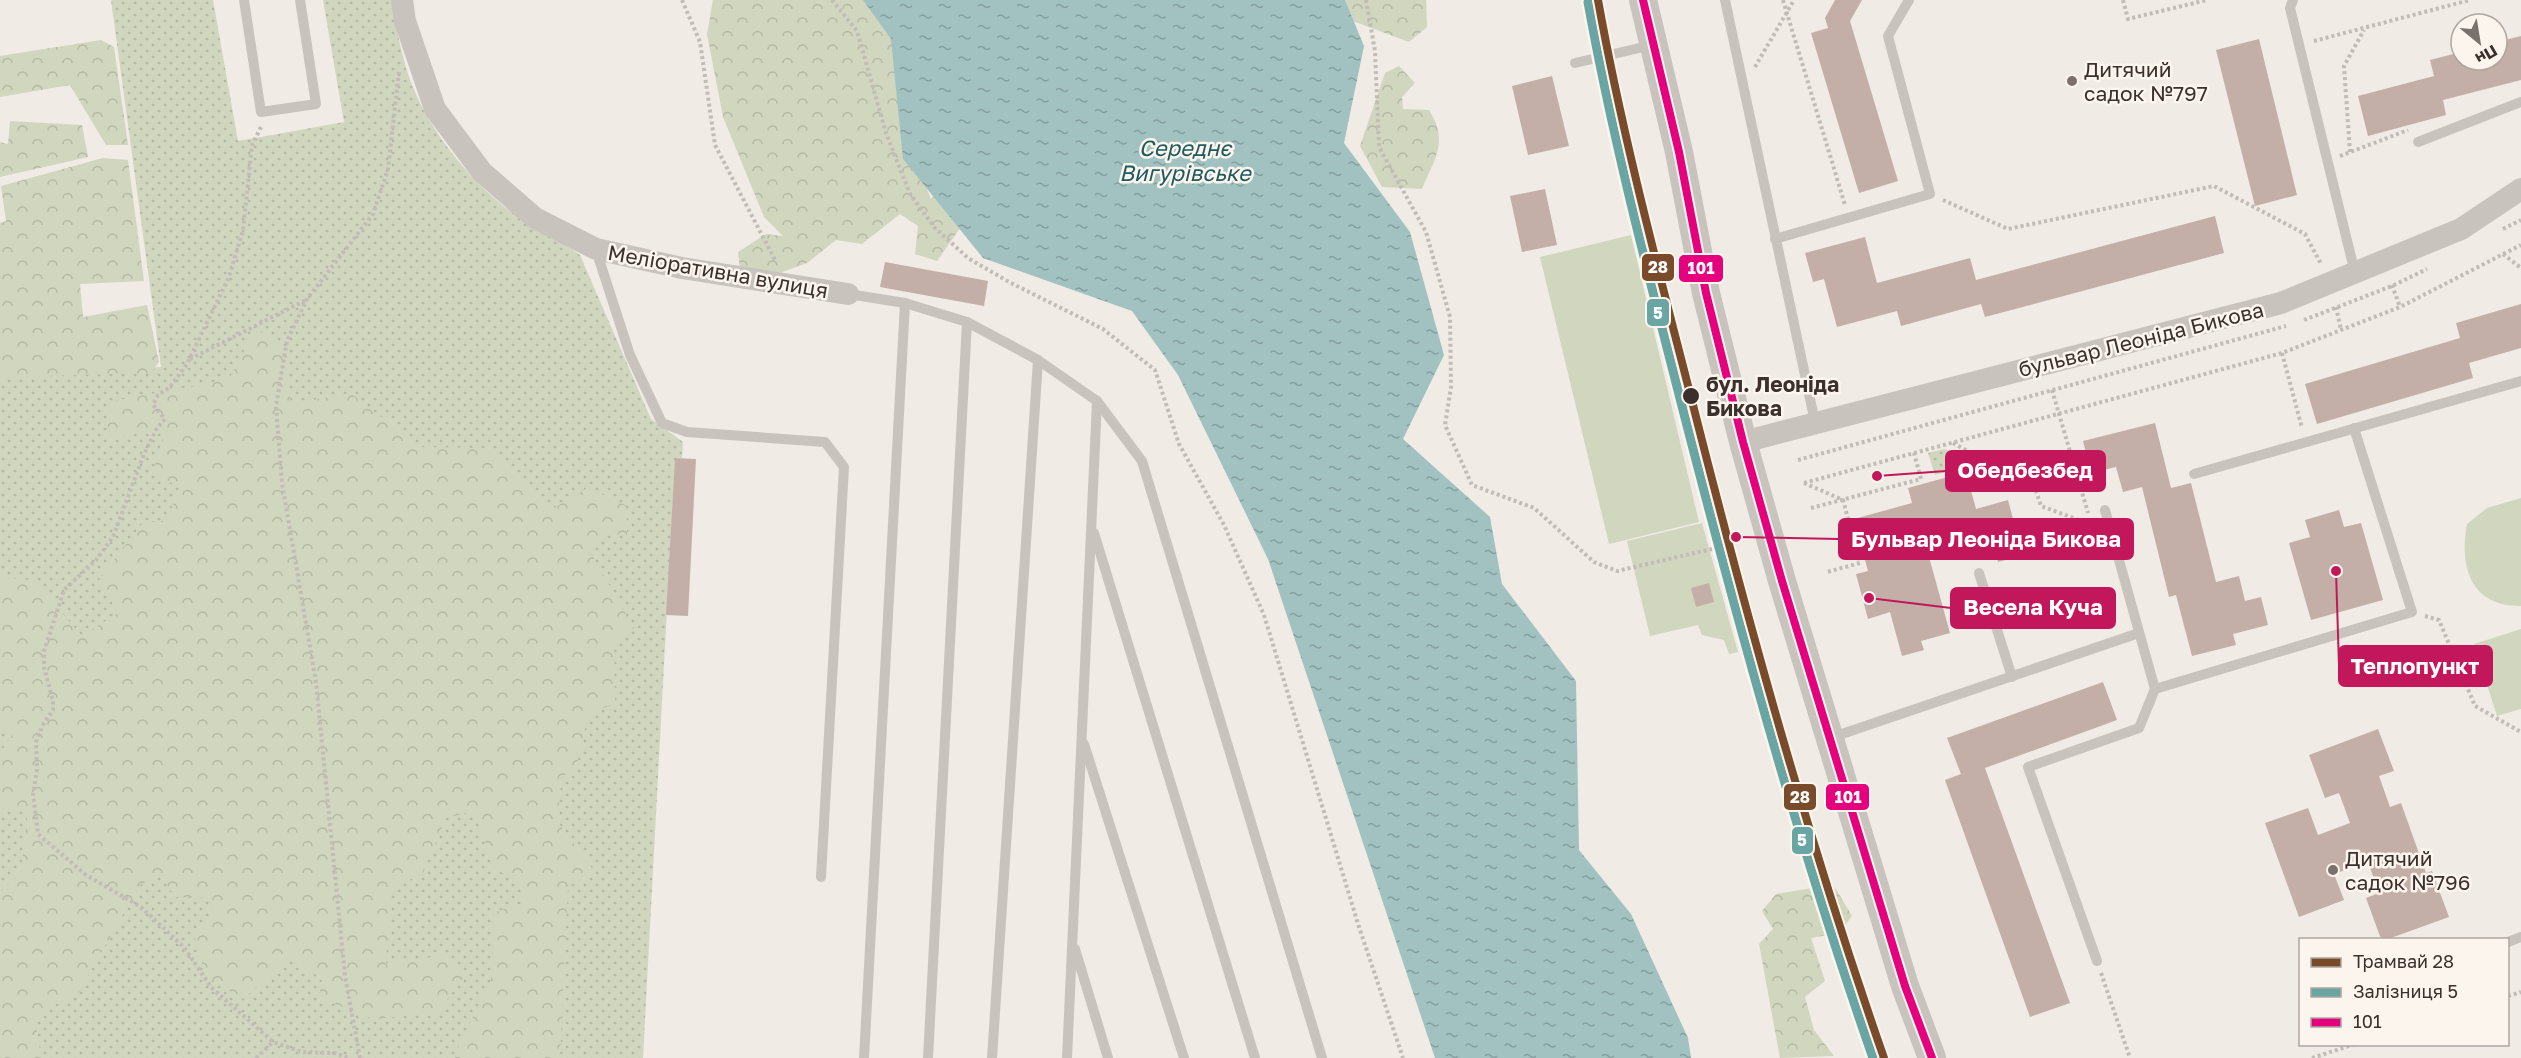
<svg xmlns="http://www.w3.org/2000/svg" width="2521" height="1058" viewBox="0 0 2521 1058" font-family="'Golos Text',sans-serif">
<defs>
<pattern id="grass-dots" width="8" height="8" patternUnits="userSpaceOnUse" patternTransform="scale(1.5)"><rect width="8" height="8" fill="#d1d6bf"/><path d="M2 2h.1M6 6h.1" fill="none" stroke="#b4b8a4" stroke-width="1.8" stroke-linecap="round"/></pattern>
<pattern id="forest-crowns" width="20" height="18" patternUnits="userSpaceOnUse" patternTransform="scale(1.5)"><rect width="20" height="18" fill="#d1d6bf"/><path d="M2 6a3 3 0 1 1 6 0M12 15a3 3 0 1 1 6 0" fill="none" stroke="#b4b8a4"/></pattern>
<pattern id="water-ripples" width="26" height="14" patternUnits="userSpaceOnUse" patternTransform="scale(1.5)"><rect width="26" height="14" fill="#a1c2c1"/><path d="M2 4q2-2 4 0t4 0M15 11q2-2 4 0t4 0" fill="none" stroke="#849e9d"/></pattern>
</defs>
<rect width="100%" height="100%" fill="#f0ebe5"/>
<g fill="url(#grass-dots)">
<path d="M111 0H213L238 141 344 122 323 0H392C396 28 402 59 412 85 431 132 467 177 506 208 528 226 557 238 580 255L651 419 683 442 682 458H675L643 1058H0V376L161 367Z"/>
<path d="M1944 449 1964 455 1969 465 1935 475 1928 453Z"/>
</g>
<g fill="url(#forest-crowns)">
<path d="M713 0H898L919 170 931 199 951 177 975 207 937 261 915 254 918 226 900 214 862 244 836 240 807 263 769 277 740 270 738 252 766 234 783 236 764 217 723 117 707 34Z"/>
<path d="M1345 0H1426L1427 27 1409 42 1353 21Z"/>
<path d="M101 40 114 47 128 145H106L70 85 0 97V56Z"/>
<path d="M1399 66 1415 83 1402 97 1403 109 1429 110C1449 141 1435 158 1422 189L1382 187 1360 146 1385 73Z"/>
<path d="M10 121 82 125 88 157 0 177V142L8 144Z"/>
<path d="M103 158 128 160 144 281 80 284 83 317 147 305 159 362 151 373 0 377V223L6 221 1 186Z"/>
<path d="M256 328 284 350 291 404 350 393 420 447 488 448 554 508 589 487 627 506V535L602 533 589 550 634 628 614 641 615 703 588 715 576 768 562 777 557 821 594 871 568 887 560 1058H453L491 980 494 913 525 902 517 879 493 869 475 811 446 818 422 875 391 887 386 963 448 955 465 975 438 1013 373 1019 319 998 322 978 288 959 243 999 206 977 192 930 214 918 209 898 175 897 160 874 140 885 78 993 35 1015 41 1058H0V893L21 871 28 810 0 808V753L12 735 0 723V577L33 580 82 636 118 613 99 579 144 521H166L180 488 153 472 165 430 108 438V402L229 379Z"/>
<path d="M1824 886 1836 889 1852 916 1839 933 1811 938 1825 981 1805 997 1814 1030 1834 1056 1780 1058 1759 944 1773 929 1762 911 1776 894Z"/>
</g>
<g fill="#d1d6bf">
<path d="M1631 235 1699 522 1609 544 1540 257Z"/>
<path d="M2521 498V606C2470 607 2459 566 2467 524L2487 508Z"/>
<path d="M1702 523 1738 652 1729 654 1724 640 1702 635 1698 625 1650 636 1627 541Z"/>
<path d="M2521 629V709L2497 716 2474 644Z"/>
</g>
<path fill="url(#water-ripples)" d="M863 0H1345L1364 46 1344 143 1410 232 1444 355 1403 439 1490 517 1502 584 1576 681 1579 850 1631 914 1688 1038 1691 1058H1435L1268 559 1178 375 1132 311 983 258 903 159 891 39Z"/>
<g fill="#c3afa7">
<path d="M1835 0H1862L1850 21 1898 181 1859 193 1811 33 1828 28 1825 18Z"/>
<path d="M2521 36V80L2443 100 2446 115 2368 136 2358 96 2434 76 2430 60 2461 52V60H2497V42Z"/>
<path d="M2259 39 2297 195 2255 206 2216 50Z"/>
<path d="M1552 76 1569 146 1528 155 1512 86Z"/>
<path d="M1545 189 1557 245 1522 252 1510 196Z"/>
<path d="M2215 216 2224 253 1985 317 1981 304 1901 326 1897 311 1837 327 1824 279 1813 282 1805 253 1865 237 1877 283 1970 258 1976 280Z"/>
<path d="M885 262 988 281 984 306 880 287Z"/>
<path d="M2521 304V348L2469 363 2473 378 2317 424 2305 384 2460 338 2456 323Z"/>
<path d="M2155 423 2171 488 2191 483 2216 582 2239 576 2245 601 2261 597 2268 625 2233 634 2236 645 2192 656 2176 595 2169 597 2142 487 2123 492 2116 467 2091 473 2083 441Z"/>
<path d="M675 458 696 459 688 616 666 615Z"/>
<path d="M1966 472 1976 509 2008 500 2023 556 1998 562 1992 540 1929 557 1950 633 1921 641 1924 650 1902 656 1890 612 1868 619 1856 574 1868 571 1854 519 1912 503 1908 488Z"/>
<path d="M2339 510 2344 527 2361 523 2383 600 2311 620 2289 543 2310 537 2305 520Z"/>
<path d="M1709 583 1714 602 1696 607 1691 588Z"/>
<path d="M2103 682 2117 720 1985 768 2070 1003 2030 1017 1945 780 1961 774 1947 738Z"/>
<path d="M2378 729 2394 771 2379 776 2390 807 2401 803 2426 873 2432 871 2449 917 2388 939H2381L2366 898 2379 893 2368 862 2334 874 2344 900 2299 917 2265 823 2308 808 2318 835 2350 823 2339 793 2325 798 2309 755Z"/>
</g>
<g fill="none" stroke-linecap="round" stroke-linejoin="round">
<g stroke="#c2bbb6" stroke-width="4" stroke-dasharray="3 3" stroke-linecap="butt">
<path d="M682 0 700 42 715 145 776 262"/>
<path d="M832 0 857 31 886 133 910 194 935 228 968 258 1009 282 1103 329 1155 370 1179 444 1224 525 1264 615 1359 927 1403 1058"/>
<path d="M1366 0 1375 51 1379 147 1426 232 1450 317 1451 387 1445 425 1472 485 1534 508 1594 562 1617 571 1712 549"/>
<path d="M1783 0 1845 205"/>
<path d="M2123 0 2128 19 2207 0"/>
<path d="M2314 41 2470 0"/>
<path d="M1755 67 1794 0"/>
<path d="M261 127 252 145 243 230 229 277 187 364 170 387 158 395 153 405 165 419 157 428 144 454 113 537 96 560 64 590 44 651V667L53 701V710L43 725 36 742 37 770 33 794 38 834 86 875 141 907 184 947 211 987 273 1042 302 1052 334 1053 349 1058"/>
<path d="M2350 152 2344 66 2364 30"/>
<path d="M2340 156 2408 130"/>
<path d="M1943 200 2008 229 2214 186 2305 234 2321 264"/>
<path d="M2503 229 2521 220"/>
<path d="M2503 254 2521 268"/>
<path d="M2392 285 2400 307"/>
<path d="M2336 307 2341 330"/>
<path d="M2304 320 2392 286 2427 269"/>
<path d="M2282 353 2302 428"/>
<path d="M190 359 306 300"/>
<path d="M2052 390 2088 513"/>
<path d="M1953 443 2035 488 2041 506 2092 525"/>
<path d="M1798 460 2286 326"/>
<path d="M1804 483 2282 353 2400 307 2521 245"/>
<path d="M1804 483 1843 500 1860 563 1827 572"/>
<path d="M1811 508 1921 479 1914 453"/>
<path d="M2425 616 2439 620 2475 706 2521 732"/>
<path d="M2101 973 2130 1058"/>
<path d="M2508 996 2521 992"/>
<path d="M256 1058 273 1042"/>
<path d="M360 1058 345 976 316 682 282 483 276 406 287 341 307 299 373 214 388 169 399 72"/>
<path d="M2312 1058 2355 1044"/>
</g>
<g stroke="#c9c3be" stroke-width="10">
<path d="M244 0 261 112 316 104 300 0"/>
<path d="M1725 0 1815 422"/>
<path d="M2293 0 2290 8 2355 273"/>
<path d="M1575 63 1652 45"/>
<path d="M2418 142 2521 102"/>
<path d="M1775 239 1930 194 1888 36 1909 0"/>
<path d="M596 250 630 355 662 423 687 432 825 442 844 467 821 877"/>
<path d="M848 294 905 303 967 322 1038 360 1097 401 1142 461 1322 1058"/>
<path d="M2194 474 2521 381"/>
<path d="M1094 533 1255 1058"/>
<path d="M1979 573 2012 677"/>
<path d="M2155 689 2412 612 2354 428"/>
<path d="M1830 738 2139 633"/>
<path d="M1084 744 1184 1058"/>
<path d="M2508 942 2521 937"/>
<path d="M1075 949 1108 1058"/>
<path d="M2097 961 2028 767 2139 728 2155 689 2105 510"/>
<path d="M864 1058 905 303"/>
<path d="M928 1058 967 322"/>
<path d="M992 1058 1038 360"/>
<path d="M1067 1058 1097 401"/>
</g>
<g stroke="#c9c3be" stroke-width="22">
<path d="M402 0 405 21 435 109 482 172 535 218 596 249 682 268 848 294"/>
<path d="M1743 442 2281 303 2461 229 2521 189"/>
</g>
<path stroke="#c9c3be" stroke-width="28" d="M1643 0 1679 152 1706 293 1743 442 1782 581 1905 986 1932 1058"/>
<g stroke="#fbf5ee" stroke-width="12">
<path id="bus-1" d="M1643 0 1679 152 1706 293 1743 442 1782 581 1905 986 1932 1058"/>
</g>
<use href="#bus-1" stroke="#e5007d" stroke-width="8"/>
<g stroke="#fbf5ee" stroke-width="14">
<path id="rail-1" d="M1588 2C1613 141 1649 277 1684 414 1740 631 1799 846 1873 1058"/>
</g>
<use href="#rail-1" stroke="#69a5a2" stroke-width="9"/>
<g stroke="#fbf5ee" stroke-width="12">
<path id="tram-1" d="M1598 0C1623 139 1660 276 1695 413 1750 630 1810 846 1884 1058"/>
</g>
<use href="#tram-1" stroke="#7a4b2a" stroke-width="8"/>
</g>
<g fill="#7a716c" stroke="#fbf5ee" stroke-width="2">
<circle cx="2072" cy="81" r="6"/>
<circle cx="2333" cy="870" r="6"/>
</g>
<circle fill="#3b302b" stroke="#fbf5ee" stroke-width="2" cx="1691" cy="396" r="9"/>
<g text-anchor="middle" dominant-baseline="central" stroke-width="5" stroke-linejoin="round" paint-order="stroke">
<g font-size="21" fill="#3b302b" stroke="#fbf5ee" text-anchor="start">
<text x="2084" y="69">Дитячий<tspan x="2084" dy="24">садок №797</tspan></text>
<text x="2345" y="858">Дитячий<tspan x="2345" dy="24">садок №796</tspan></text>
</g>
<g font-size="21" fill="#3b302b" stroke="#fbf5ee">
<text transform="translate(718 271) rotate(10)">Меліоративна вулиця</text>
<text transform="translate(2141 339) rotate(-14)">бульвар Леоніда Бикова</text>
</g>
<g font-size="21" font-weight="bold" fill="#3b302b" stroke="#fbf5ee" text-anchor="start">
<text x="1706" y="384">бул. Леоніда<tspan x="1706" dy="24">Бикова</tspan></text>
</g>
<g font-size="22" font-style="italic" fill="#1f5a5e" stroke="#fbf5ee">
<text x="1185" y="147">Середнє<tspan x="1185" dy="25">Вигурівське</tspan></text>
</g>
</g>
<path fill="none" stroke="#c2185b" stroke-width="2" d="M1877 476L1946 471M1736 537L1839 539M1869 598L1951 608M2336 571L2339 666"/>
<g fill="#c2185b" stroke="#fbf5ee" stroke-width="2">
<circle cx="1877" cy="476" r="6"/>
<circle cx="1736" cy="537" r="6"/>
<circle cx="1869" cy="598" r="6"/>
<circle cx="2336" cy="571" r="6"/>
</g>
<g fill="#c2185b" stroke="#c2185b" stroke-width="2">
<rect x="1946" y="451" width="159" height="40" rx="6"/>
<rect x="1839" y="519" width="294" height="40" rx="6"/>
<rect x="1951" y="588" width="164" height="40" rx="6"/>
<rect x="2339" y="646" width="153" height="40" rx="6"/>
</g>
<g font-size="22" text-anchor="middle" font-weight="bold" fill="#fff">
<text x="2025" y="478">Обедбезбед</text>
<text x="1986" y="547">Бульвар Леоніда Бикова</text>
<text x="2033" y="615">Весела Куча</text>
<text x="2415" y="674">Теплопункт</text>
</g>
<g stroke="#fbf5ee" stroke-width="2">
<rect x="1641" y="253" width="34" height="29" rx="6" fill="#7a4b2a"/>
<rect x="1678" y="254" width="46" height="29" rx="6" fill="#e5007d"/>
<rect x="1646" y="298" width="24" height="29" rx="6" fill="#69a5a2"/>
<rect x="1825" y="783" width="45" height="28" rx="6" fill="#e5007d"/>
<rect x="1783" y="783" width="34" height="28" rx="6" fill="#7a4b2a"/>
<rect x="1791" y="826" width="23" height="29" rx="6" fill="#69a5a2"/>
</g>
<g font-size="16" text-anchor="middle" font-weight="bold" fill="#fff">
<text x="1658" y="273">28</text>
<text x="1701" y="274">101</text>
<text x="1658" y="319">5</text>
<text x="1848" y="803">101</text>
<text x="1800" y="803">28</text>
<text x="1802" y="846">5</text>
</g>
<rect x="2299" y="938" width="210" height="108" fill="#fbf5ee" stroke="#aea6a0" stroke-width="1.5"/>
<rect x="2311" y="958" width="30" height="9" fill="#7a4b2a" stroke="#aea6a0" stroke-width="1.5"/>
<text x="2353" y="968" font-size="18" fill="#3b302b">Трамвай 28</text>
<rect x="2311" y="988" width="30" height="9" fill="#69a5a2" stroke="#aea6a0" stroke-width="1.5"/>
<text x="2353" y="998" font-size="18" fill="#3b302b">Залізниця 5</text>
<rect x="2311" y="1018" width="30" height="9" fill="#e5007d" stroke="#aea6a0" stroke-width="1.5"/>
<text x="2353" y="1028" font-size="18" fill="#3b302b">101</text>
<g transform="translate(2479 42) rotate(150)"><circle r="28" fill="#fbf5ee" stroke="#aea6a0" stroke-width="1.5"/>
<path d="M0-4.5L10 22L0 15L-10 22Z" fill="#7a716c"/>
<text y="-9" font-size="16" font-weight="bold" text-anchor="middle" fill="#3b302b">Пн</text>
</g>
</svg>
